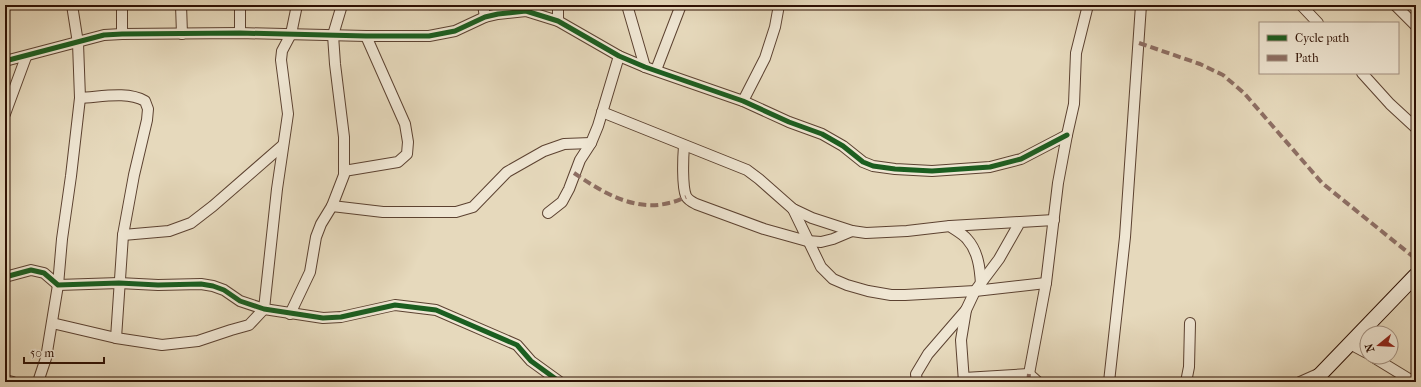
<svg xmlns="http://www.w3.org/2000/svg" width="1421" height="387" viewBox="0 0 1421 387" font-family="'IM FELL French Canon',serif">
<rect width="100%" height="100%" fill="#e6d9bc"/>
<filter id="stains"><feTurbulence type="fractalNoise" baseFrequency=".005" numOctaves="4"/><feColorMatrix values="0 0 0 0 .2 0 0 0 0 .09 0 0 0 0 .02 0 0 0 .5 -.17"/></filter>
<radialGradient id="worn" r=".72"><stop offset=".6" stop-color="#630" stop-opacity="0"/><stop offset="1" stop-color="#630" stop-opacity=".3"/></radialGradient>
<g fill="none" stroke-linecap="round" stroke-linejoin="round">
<g stroke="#5c4231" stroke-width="12">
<g id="street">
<path d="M122 5V34"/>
<path d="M181 5 182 34"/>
<path d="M483 5 485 17"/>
<path d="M627 5 645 67"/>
<path d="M1301 5 1318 23"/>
<path d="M1395 5 1416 26"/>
<path d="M558 21V5"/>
<path d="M240 33V5"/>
<path d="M5 61 104 35 122 34 240 33 366 36H429L455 31 485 17 498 14 526 11 558 21 619 56 645 67 743 101 789 122 822 134 843 146 863 162 873 166 895 169 932 171 990 167 1021 159 1067 135"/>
<path d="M656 70 681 5"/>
<path d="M1362 73 1390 104 1416 128"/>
<path d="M80 98C101 97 127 91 145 101L148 109 147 120 134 175 123 235 116 338"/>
<path d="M743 101 765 58 775 27 779 5"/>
<path d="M602 112 747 170 759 179 793 209 812 218 852 231 866 233 907 231 950 226 1020 222"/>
<path d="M5 114 26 57"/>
<path d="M684 146C683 158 682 186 686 196 688 200 692 202 696 204L764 229 807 241 821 242 833 239 852 231"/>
<path d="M344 171 398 162 407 154 408 142 405 124 366 36"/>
<path d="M332 206 383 212H456L473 207 507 172 544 151 564 144 591 143"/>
<path d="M793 209 821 267 833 279 847 285 868 291 891 295H905L975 291 1046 283"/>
<path d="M548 213 562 202 569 189 580 160 591 143 598 126 619 56"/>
<path d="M950 226C955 230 963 234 967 239 978 251 980 268 981 284"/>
<path d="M123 235 169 231 191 223 213 206 283 145"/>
<path d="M5 277 31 270 44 273 58 285 119 283 158 285 201 284 213 286 224 290 240 301 264 309 323 318 341 317 395 305 436 310 517 345 531 361 560 382"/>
<path d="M290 314 310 272 316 237 321 224 332 206 344 175V137L335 64 333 35 342 5"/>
<path d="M52 323 116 338 162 345 198 341 231 330 249 325 264 309 277 189 288 114 281 60 282 51 291 34 297 5"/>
<path d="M1350 344 1367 353"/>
<path d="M1373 357 1414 382"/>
<path d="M1029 374 1046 283 1058 183 1067 135 1074 104 1076 53 1088 5"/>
<path d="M964 378 1029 374 1038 382"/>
<path d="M5 380 13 382"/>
<path d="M38 382 46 358 58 285 62 239 71 176 80 98 78 43 72 5"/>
<path d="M917 382 916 374 928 354 966 310"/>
<path d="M964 382 961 340 966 310 975 291 999 259 1020 222 1054 220"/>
<path d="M1109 382 1125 237 1141 5"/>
<path d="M1186 382 1189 367 1190 323"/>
<path d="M1300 382 1318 374"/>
</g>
</g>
<g stroke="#2e1003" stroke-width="16">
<path id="secondary" d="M1313 382 1416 275"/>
</g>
<use href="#street" stroke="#efe6d3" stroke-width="10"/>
<use href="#secondary" stroke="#efe6d3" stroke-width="14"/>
<g stroke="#8d6e63" stroke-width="4" stroke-dasharray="8 4" stroke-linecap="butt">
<path d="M1139 43 1200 64 1223 75 1244 93 1322 183 1416 259"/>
<path d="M574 173C602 192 634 212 669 203 675 202 681 199 686 197"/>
<path d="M1028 382 1029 374"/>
</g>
<g stroke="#efe6d3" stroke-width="8">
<g id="cycleway">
<path d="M5 61 104 35 122 34 240 33 366 36H429L455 31 485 17 498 14 526 11 558 21 619 56 645 67 743 101 789 122 822 134 843 146 863 162 873 166 895 169 932 171 990 167 1021 159 1067 135"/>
<path d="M5 277 31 270 44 273 58 285 119 283 158 285 201 284 213 286 224 290 240 301 264 309 323 318 341 317 395 305 436 310 517 345 531 361 560 382"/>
</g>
</g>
<use href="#cycleway" stroke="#1b5e20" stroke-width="5"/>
</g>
<rect width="1421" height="387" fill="none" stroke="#e6d9bc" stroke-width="20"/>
<rect x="6" y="6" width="1409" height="375" fill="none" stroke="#2e1003" stroke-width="2"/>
<rect x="10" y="10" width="1401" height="367" fill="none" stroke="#2e1003"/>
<rect x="1259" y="22" width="140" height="52" fill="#efe6d3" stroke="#a29080"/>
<rect x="1267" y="35" width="20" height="6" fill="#1b5e20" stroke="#a29080"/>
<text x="1295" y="42" font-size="12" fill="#2e1003">Cycle path</text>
<rect x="1267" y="55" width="20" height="6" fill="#8d6e63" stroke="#a29080"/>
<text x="1295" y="62" font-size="12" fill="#2e1003">Path</text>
<g transform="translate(1379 345) rotate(252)"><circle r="19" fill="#efe6d3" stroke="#a29080"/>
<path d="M0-3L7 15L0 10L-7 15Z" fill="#8f2418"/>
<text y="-6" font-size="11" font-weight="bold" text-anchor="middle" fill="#2e1003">N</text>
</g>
<path d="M24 357v6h80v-6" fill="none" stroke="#2e1003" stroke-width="2"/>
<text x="30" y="357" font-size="12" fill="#2e1003" stroke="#efe6d3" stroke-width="3" paint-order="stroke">50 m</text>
<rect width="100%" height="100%" filter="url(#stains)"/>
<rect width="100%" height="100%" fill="url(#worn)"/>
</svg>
